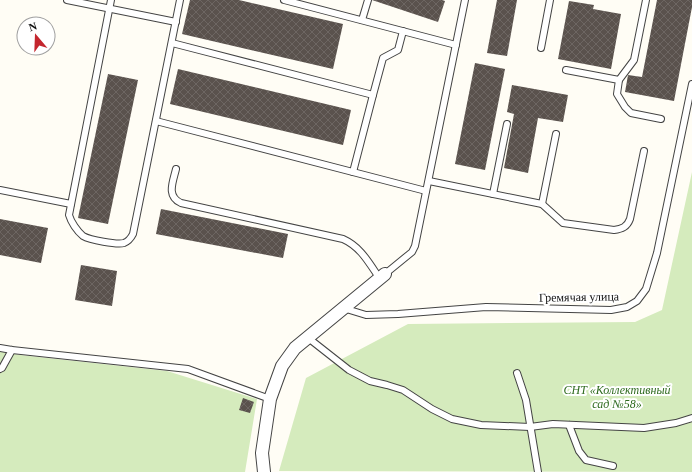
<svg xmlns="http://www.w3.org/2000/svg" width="692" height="472" viewBox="0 0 692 472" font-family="Georgia,serif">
<defs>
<pattern id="building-cross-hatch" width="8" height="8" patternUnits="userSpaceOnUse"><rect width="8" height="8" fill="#5a524d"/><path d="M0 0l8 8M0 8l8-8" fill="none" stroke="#6d6662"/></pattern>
</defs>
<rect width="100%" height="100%" fill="#fffdf5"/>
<g fill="#d5ebbd">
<path d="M692 172V472L279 471 306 378 408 324 635 322 662 310Z"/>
<path d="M0 351 20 355 167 371 257 399 245 472H0Z"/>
</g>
<g fill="url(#building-cross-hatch)">
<path d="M190 0H239L343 24 333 69 182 34Z"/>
<path d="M372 0H442L445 1 438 22Z"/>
<path d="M497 0H517L507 56 487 53Z"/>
<path d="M657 0H692V7L674 101 625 92 628 75 642 77Z"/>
<path d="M569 1 594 5 593 9 621 14 611 69 558 59Z"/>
<path d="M475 63 505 69 485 170 455 164Z"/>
<path d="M178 69 351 110 343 145 170 104Z"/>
<path d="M108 74 138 80 108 224 78 218Z"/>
<path d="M512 85 568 95 563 122 538 118 528 173 504 168 514 114 507 112Z"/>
<path d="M161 209 288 234 283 258 156 234Z"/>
<path d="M0 219 48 228 41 263 0 255Z"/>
<path d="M81 265 117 271 112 306 75 300Z"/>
<path d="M243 398 254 402 250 413 239 410Z"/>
</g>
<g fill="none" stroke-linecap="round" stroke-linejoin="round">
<g stroke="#444" stroke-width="8">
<g id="lane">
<path d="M67 0 176 22"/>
<path d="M111 0 69 215C71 222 77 231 83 236 90 240 117 245 124 243 129 241 131 238 133 234L180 0"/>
<path d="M284 0 456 45"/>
<path d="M646 0 634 60 619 80 617 94 625 107 631 113 661 119"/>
<path d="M362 20 368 0"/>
<path d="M172 43 373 95 383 58 398 50 403 31"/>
<path d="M541 48 550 0"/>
<path d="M566 70 619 80"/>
<path d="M156 121 426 191"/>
<path d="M176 169C173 182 166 196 181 203L343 239C361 247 369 263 380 279"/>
<path d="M353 172 373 95"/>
<path d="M429 181 542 204 563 223 614 230C622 229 627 227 630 219L644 151"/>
<path d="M0 190 71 204"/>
<path d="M493 194 507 124"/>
<path d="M542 204 556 134"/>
<path d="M385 274 412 252 415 246 465 0"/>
<path d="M343 308 366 315 398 314 486 307 611 310 627 307 637 301 646 289 657 253 692 84"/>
<path d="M307 337 349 370 370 381 387 385 403 390 432 409 452 419 481 425 530 427 553 424 644 428 676 423 692 418"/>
<path d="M0 348 12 350 188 369 270 399"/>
<path d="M0 369 2 368 12 350"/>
<path d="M517 373 526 400 538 472"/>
<path d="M569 425 579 451 586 460 613 466"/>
</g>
</g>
<g stroke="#444" stroke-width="14">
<path id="street" d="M264 472 262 453 270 399 282 366 295 348 385 274"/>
</g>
<use href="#lane" stroke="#fff" stroke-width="6"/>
<use href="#street" stroke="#fff" stroke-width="12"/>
</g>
<g text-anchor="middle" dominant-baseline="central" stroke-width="4" stroke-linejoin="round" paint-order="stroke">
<g font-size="12" fill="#111" stroke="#fff">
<text transform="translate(579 297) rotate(-1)">Гремячая улица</text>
</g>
<g font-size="12" font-style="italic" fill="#2f6b1f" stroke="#fff">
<text x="617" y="390">СНТ «Коллективный<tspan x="617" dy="14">сад №58»</tspan></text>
</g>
</g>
<g transform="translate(36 36) rotate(341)"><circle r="19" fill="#ffffff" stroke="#a0a0a0"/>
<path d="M0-3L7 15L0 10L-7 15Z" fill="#c4262e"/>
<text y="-6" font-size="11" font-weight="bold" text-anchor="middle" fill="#111111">N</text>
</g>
</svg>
